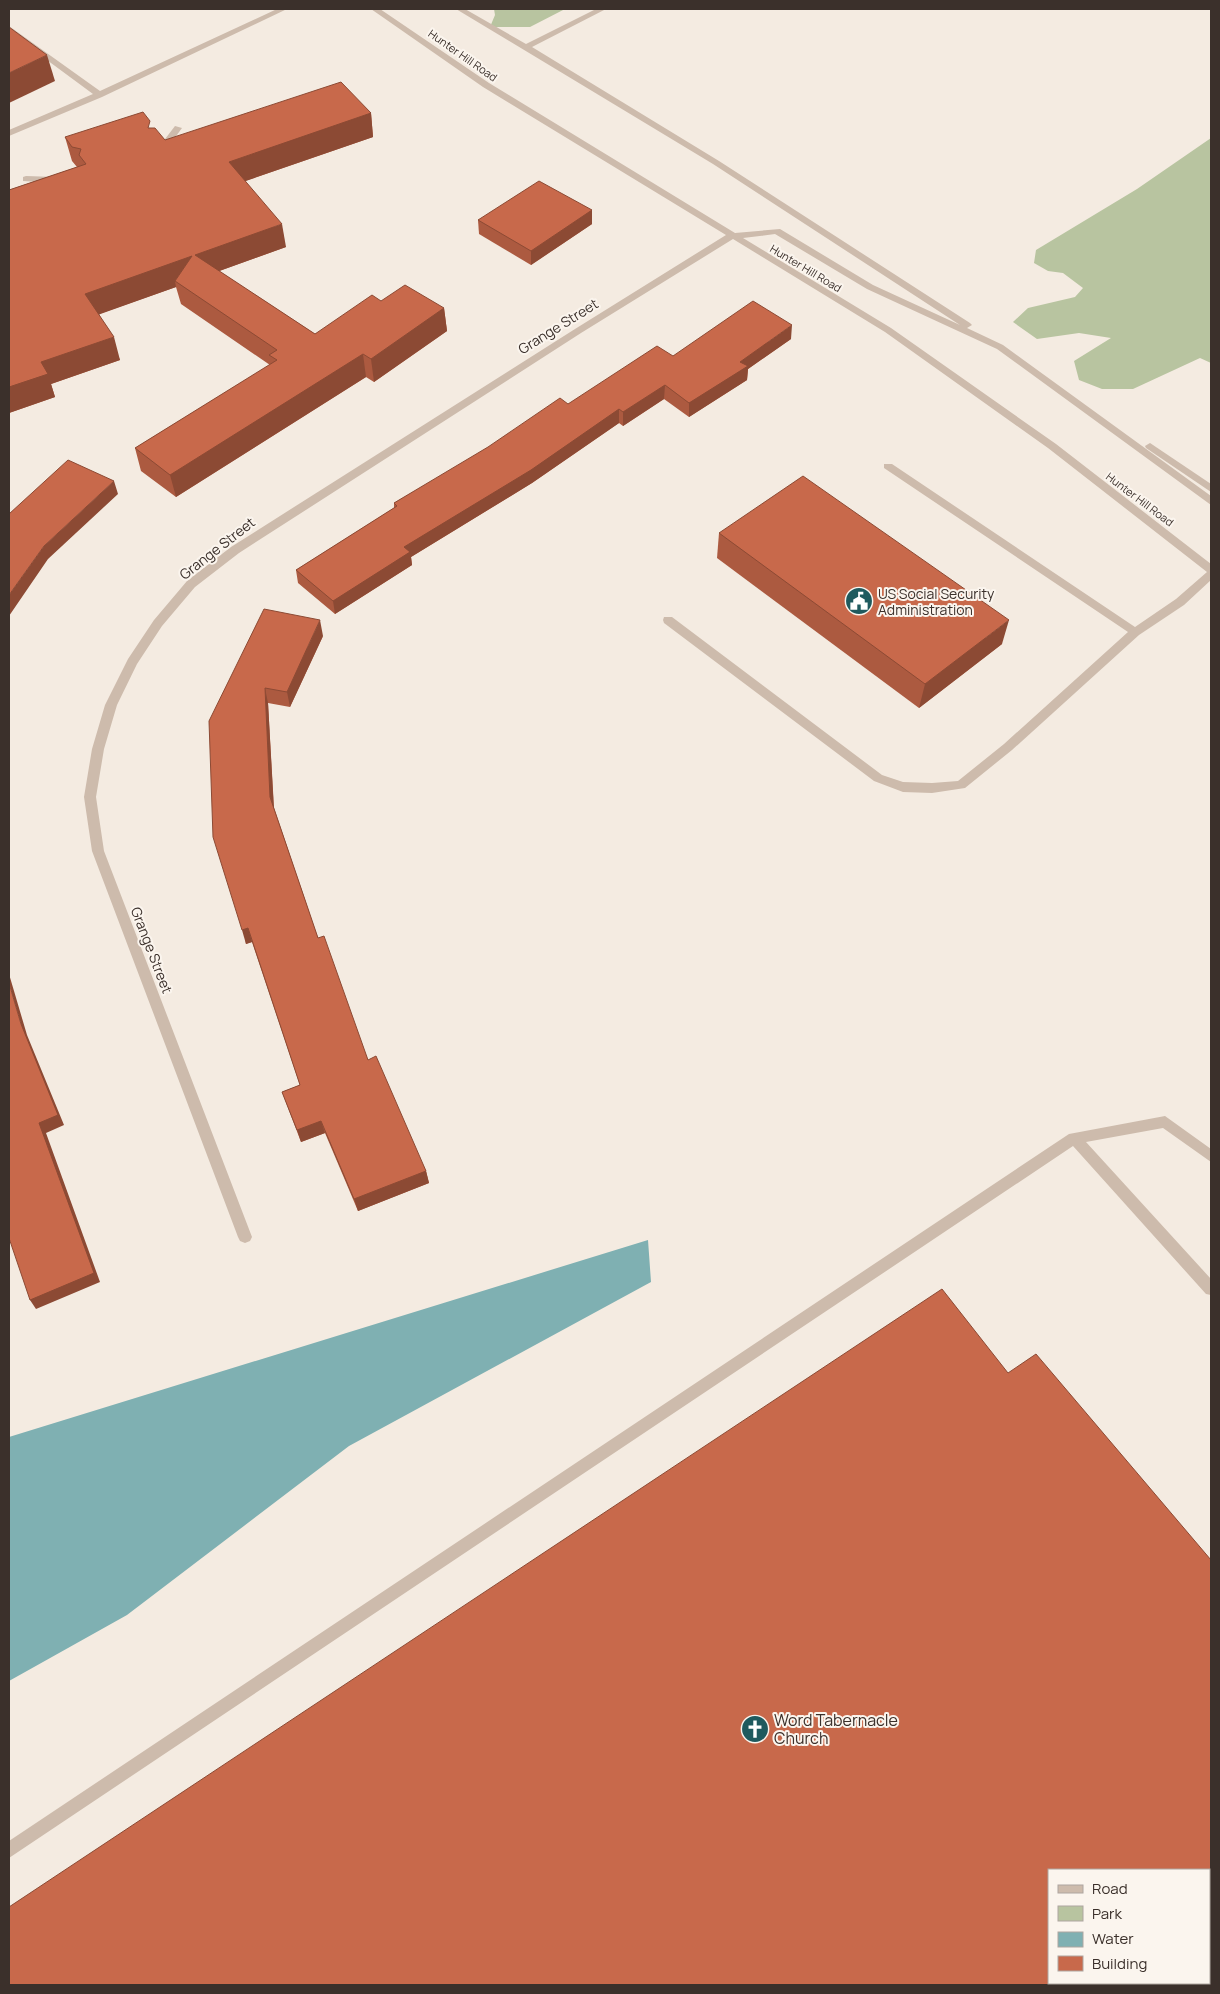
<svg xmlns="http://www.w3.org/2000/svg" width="1220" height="1994" viewBox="0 0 1220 1994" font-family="Manrope,sans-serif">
<rect width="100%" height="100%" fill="#f4ebe1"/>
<g fill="#b8c4a0">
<path d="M494 9H565L530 27H490L495 15Z"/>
<path d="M1211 138V363L1200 358 1133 389H1102L1079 380 1074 361 1111 338 1079 333 1037 339 1013 322 1028 308 1075 297 1083 288 1063 273 1048 271 1034 263 1036 250 1137 189Z"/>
</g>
<path fill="#7fb0b2" d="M648 1240 651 1282 349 1446 127 1615 9 1681V1437Z"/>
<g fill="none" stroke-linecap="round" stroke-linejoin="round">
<g fill="#cdbbac" fill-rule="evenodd">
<path d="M277 9H287L102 97 9 136V130L93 94 9 32V26L100 91Z"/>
<path d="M371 9H380L489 83 735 233 780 229 873 285 960 325 713 164 456 9H465L526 44 596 9H606L532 47 719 161 970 323 972 325 967 328 1003 345 1211 496V505L997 349 867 289 775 234 743 238 891 328 1056 444 1211 564V580L1184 605 1139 635 1012 750 965 788 932 793 903 792 874 781 664 623 663 620 664 617H672L882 775 903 782 932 783 958 781 1004 744 1128 632 884 468V464H892L1135 627 1176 599 1207 572 1048 448 885 332 733 239 581 333 239 553 195 587 162 626 137 664 117 705 104 749 96 797 104 851 252 1237 250 1241 245 1243 240 1241 238 1237 92 851 84 797 92 749 105 705 128 659 154 620 187 581 231 547 575 329 726 235 483 87Z"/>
<path d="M175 126 182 128 168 147 155 150V146L162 143Z"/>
<path d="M26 176 55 177 59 180 55 183 23 181V177Z"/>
<path d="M1150 443 1211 484V492L1146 448 1145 446Z"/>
<path d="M1165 1116 1211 1149V1162L1163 1128 1086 1142 1211 1279V1295L1206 1294 1073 1146 9 1858V1841L1069 1134Z"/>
</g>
</g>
<g fill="#ac5a40">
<path d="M371 113 373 137 245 181 286 247 219 271 315 334 381 301 444 308 447 331 374 382 366 377 176 497 141 471 135 448 270 365 181 304 176 287 99 314 120 360 51 384 55 397 9 413V190L77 167 72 161 65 137 151 128 165 140Z"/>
<path d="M592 210V224L531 265 479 234 478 220Z"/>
<path d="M791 339 748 369 747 380 689 417 664 399 623 426 619 423 532 483 411 557 412 565 335 614 298 583 296 570 394 508V503L568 404 673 356Z"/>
<path d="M719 533 1002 644 919 708 717 558Z"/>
<path d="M323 636 290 707 268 703 274 808 318 938 368 1060 426 1171 429 1183 358 1211 325 1133 301 1142 282 1092 300 1085 252 942 246 944 209 721Z"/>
</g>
<g fill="#8c4a34">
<path d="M47 55 55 81 9 103V73Z"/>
<path d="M371 113 373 137 234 185 229 162Z"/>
<path d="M592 210V224L531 265V251Z"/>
<path d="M282 224 286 247 200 278 195 255Z"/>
<path d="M192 256 175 281 176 287 92 317 85 294Z"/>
<path d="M444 308 447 331 374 382 371 359Z"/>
<path d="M792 325 791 339 748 369 747 380 689 417V403L740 362Z"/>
<path d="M114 337 120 360 51 384 55 397 9 413V387L41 362Z"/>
<path d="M363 354 366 377 176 497 170 475Z"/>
<path d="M665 385 664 399 623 426V412Z"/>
<path d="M619 409V423L532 483 411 557 412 565 335 614 333 601 404 547Z"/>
<path d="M114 481 118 494 48 559 9 616V595L44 546Z"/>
<path d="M320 620 323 636 290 707 287 692Z"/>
<path d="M1009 620 1002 644 919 708 925 684Z"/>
<path d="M265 688 268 703 274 812 270 797Z"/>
<path d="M248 928 252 942 246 944 242 930Z"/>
<path d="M9 974 27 1035 64 1125 46 1133 100 1282 36 1309 30 1300 39 1123 21 1024 9 983Z"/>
<path d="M321 1121 325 1133 301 1142 297 1130Z"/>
<path d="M426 1171 429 1183 358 1211 354 1199Z"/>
</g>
<g fill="#c8694b" stroke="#8c4a34">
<path d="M9 27 47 55 9 73Z"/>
<path d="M341 82 371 113 229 162 282 224 195 255 315 334 372 295 381 301 405 285 444 308 371 359 363 354 170 475 135 448 277 360 269 355 277 350 175 281 192 256 85 294 114 337 41 362 48 374 9 387V190L86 164 79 155 81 149 72 147 65 137 143 112 150 121 148 128H155L165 140Z"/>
<path d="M539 181 592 210 531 251 478 220Z"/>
<path d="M753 301 792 325 740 362 748 366 689 403 665 385 623 412 619 409 531 470 404 547 410 552 333 601 296 570 397 506 394 503 488 447 560 398 568 404 657 346 673 356Z"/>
<path d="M68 460 114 481 44 546 9 595V514Z"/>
<path d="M803 476 1009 620 925 684 719 533Z"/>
<path d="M264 609 320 620 287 692 265 688 270 797 318 938 324 936 368 1060 376 1056 426 1171 354 1199 321 1121 297 1130 282 1092 300 1085 248 928 242 930 213 837 209 721Z"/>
<path d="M9 983 21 1024 58 1115 39 1123 94 1273 30 1300 9 1238Z"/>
<path d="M942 1289 1008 1373 1036 1354 1211 1560V1897L1209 1899V1870H1049V1983H1177L1174 1985H9V1907Z"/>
</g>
<defs>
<g id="civic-disc" transform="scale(1.4375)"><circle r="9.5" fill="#1f5a5e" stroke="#fbf5ee"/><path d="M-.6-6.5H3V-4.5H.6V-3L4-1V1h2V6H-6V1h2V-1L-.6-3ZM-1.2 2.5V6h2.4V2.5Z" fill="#fff"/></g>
<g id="church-disc" transform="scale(1.4375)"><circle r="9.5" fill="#1f5a5e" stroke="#fbf5ee"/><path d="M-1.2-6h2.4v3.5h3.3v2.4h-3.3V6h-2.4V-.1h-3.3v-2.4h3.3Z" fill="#fff"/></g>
</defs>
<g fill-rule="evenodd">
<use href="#civic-disc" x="859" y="601"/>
<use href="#church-disc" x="755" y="1729"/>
</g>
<g text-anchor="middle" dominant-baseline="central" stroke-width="4" stroke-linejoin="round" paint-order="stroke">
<g font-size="11" fill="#3b302b" stroke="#fbf5ee">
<text transform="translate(463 55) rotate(35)">Hunter Hill Road</text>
<text transform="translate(806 268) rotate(31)">Hunter Hill Road</text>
<text transform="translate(1140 499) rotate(37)">Hunter Hill Road</text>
</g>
<g font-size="14" fill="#3b302b" stroke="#fbf5ee">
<text transform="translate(558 326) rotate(-32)">Grange Street</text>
<text transform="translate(217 548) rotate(-38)">Grange Street</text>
<text transform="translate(152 950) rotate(69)">Grange Street</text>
</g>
<g font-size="14" fill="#3b302b" stroke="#fbf5ee" text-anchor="start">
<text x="878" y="593">US Social Security<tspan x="878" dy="16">Administration</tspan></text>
</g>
<g font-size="16" fill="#3b302b" stroke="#fbf5ee" text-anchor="start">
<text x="774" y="1720">Word Tabernacle<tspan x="774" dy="18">Church</tspan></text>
</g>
</g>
<rect width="1220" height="1994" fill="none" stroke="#3b302b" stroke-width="20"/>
<rect x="1048" y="1869" width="162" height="115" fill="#fbf5ee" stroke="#aea6a0"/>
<rect x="1058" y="1885" width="25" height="8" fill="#cdbbac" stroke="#aea6a0"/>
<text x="1092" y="1894" font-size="15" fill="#3b302b">Road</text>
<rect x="1058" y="1906" width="25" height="15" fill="#b8c4a0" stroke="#aea6a0"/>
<text x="1092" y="1919" font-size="15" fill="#3b302b">Park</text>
<rect x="1058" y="1932" width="25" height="15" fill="#7fb0b2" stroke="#aea6a0"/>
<text x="1092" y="1944" font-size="15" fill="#3b302b">Water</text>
<rect x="1058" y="1956" width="25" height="15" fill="#c8694b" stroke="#aea6a0"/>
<text x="1092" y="1969" font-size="15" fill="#3b302b">Building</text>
</svg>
